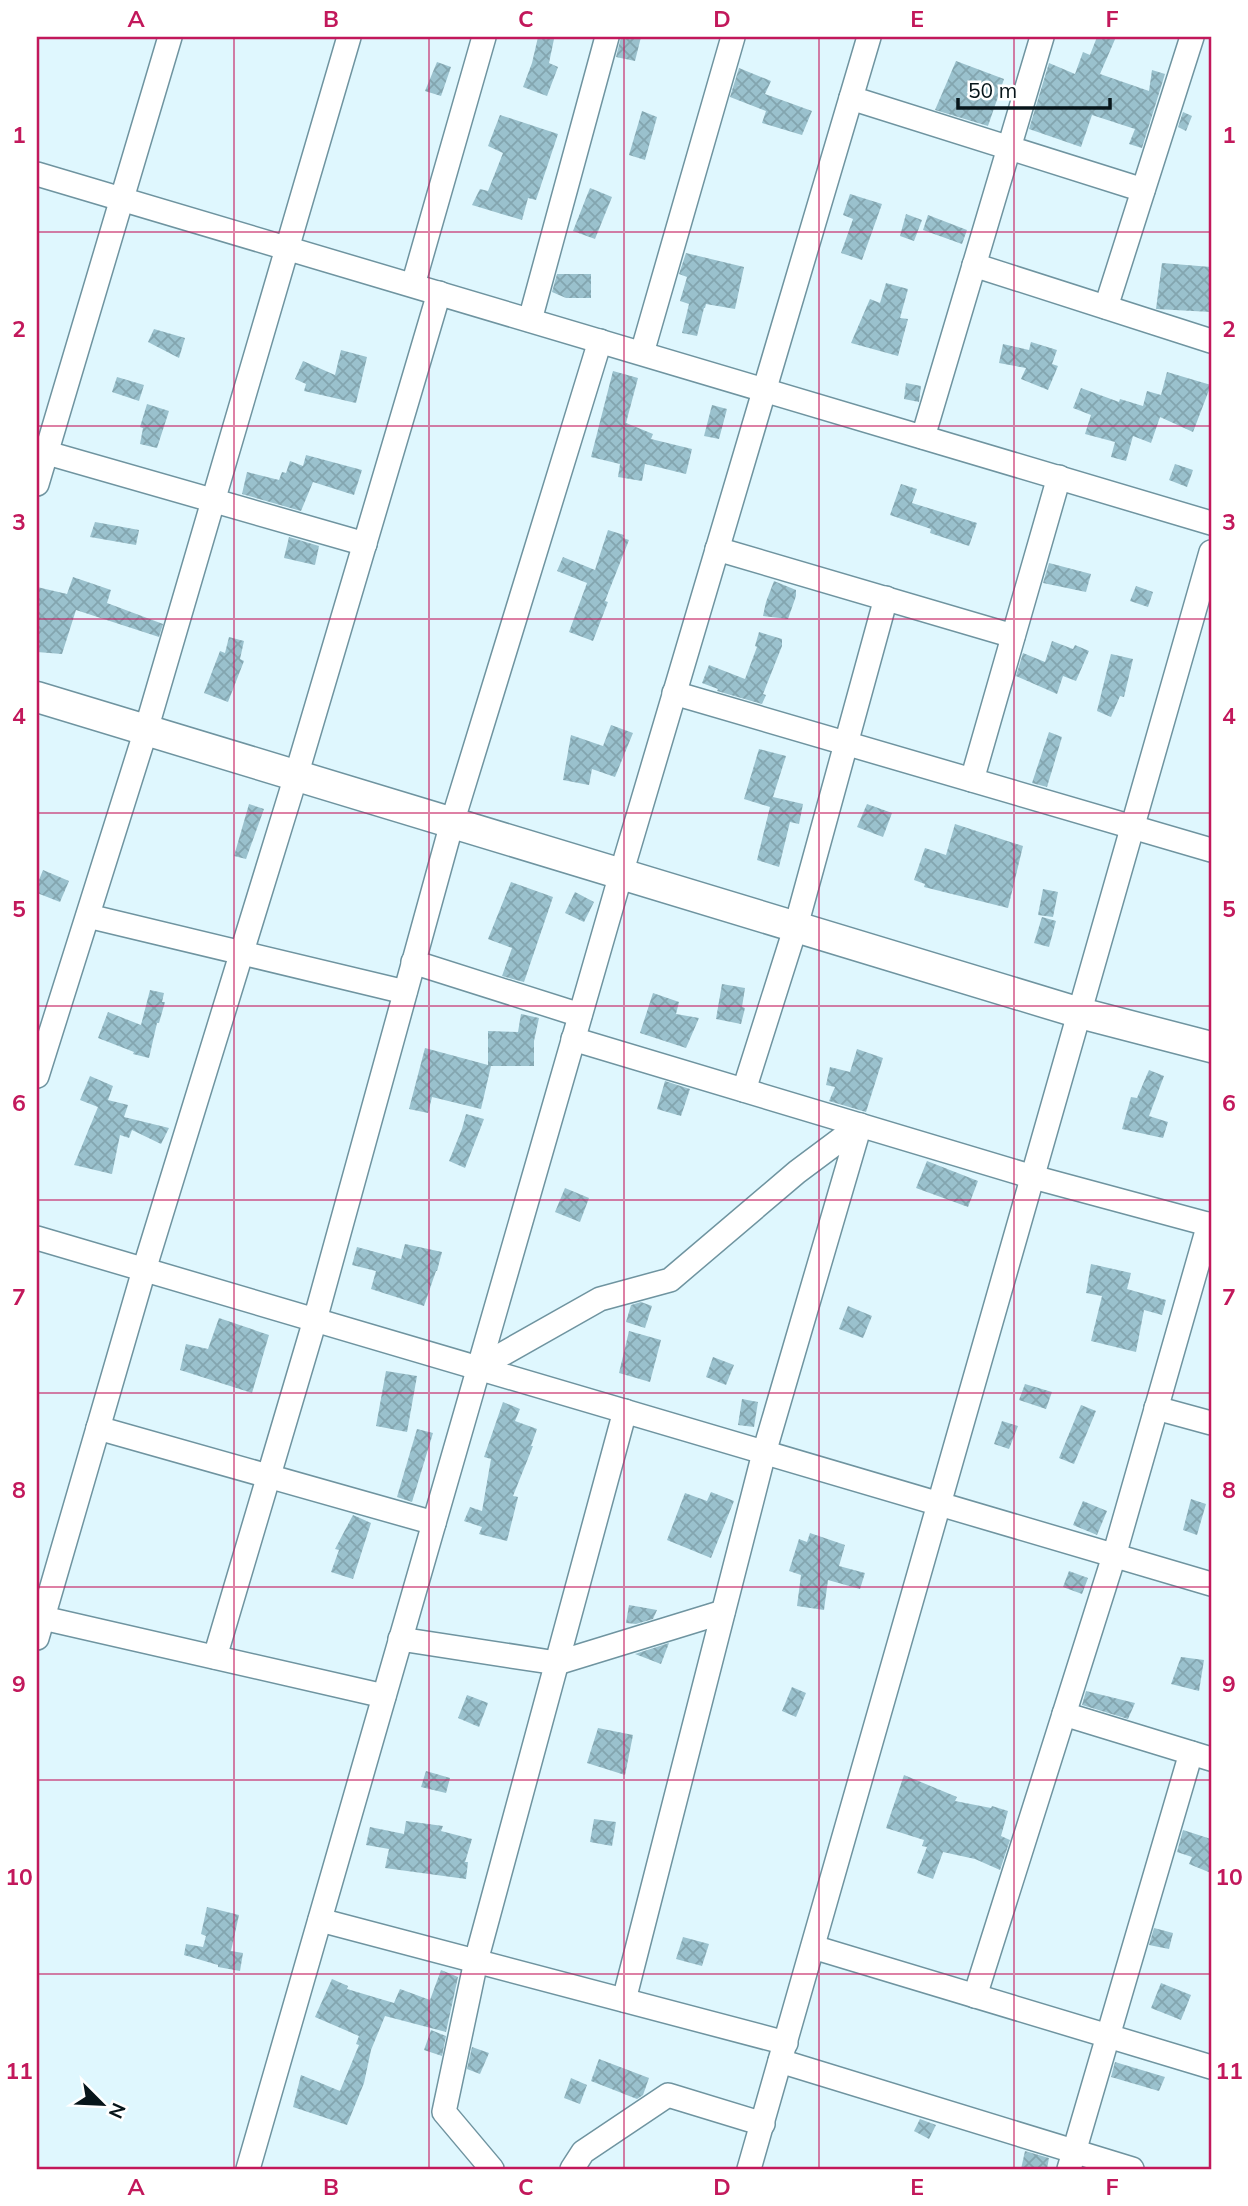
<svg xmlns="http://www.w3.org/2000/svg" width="1248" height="2206" viewBox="0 0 1248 2206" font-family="Mulish,sans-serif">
<defs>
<pattern id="building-cross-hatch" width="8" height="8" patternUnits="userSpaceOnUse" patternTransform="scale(1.75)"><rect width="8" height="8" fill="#9ac1cd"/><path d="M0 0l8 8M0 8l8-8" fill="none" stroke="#83a5af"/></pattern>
</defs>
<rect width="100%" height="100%" fill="#dff7fe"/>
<g fill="url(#building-cross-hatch)">
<path d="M538 37 554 39 549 63 558 67 547 96 523 87 532 63Z"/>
<path d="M621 37H641L635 61 616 57Z"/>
<path d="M1097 37H1116L1100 74 1149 91 1152 70 1165 74 1142 148 1129 144 1135 129 1092 115 1081 147 1029 129 1049 63 1075 74 1083 52 1090 55Z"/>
<path d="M956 61 1004 79 988 126 935 110Z"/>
<path d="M437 62 451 67 441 96 425 91Z"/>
<path d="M739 68 771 81 765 94 812 111 802 135 762 123 766 111 730 97 734 84 740 86 734 84Z"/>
<path d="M642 111 657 117 645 160 629 155Z"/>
<path d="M1183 112 1192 116 1186 131 1178 127Z"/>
<path d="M500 115 558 134 536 200 528 198 522 220 472 205 480 189 488 191 503 153 488 146Z"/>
<path d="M590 188 612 197 595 239 573 231Z"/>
<path d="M850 194 882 204 862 260 841 253 853 219 843 215Z"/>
<path d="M906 214 922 220 914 241 900 236Z"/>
<path d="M928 215 967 230 962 244 923 230Z"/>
<path d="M686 253 744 267 735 309 706 304 705 308H704L697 336 682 333 689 304 680 301 687 277 679 274Z"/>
<path d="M1162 263 1211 267V312L1156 309Z"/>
<path d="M557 274H591V298H566L552 292Z"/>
<path d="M886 283 908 289 900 318 908 319 898 356 851 343 870 299 880 303Z"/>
<path d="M154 329 185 338 179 358 148 342Z"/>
<path d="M1031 342 1057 350 1052 364 1058 366 1048 390 1021 379 1026 368 999 363 1003 344 1029 350Z"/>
<path d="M341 350 367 357 356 403 304 391 306 384 295 379 303 361 335 375Z"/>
<path d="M613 371 638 378 626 423 653 434 651 439 692 449 686 474 645 464 642 481 618 477 620 464 591 457Z"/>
<path d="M1167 372 1211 385 1193 432 1160 417 1151 443 1133 436 1126 461 1111 457 1115 442 1085 434 1091 415 1073 408 1081 388 1119 402 1120 399 1143 406 1147 391 1161 395Z"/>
<path d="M117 377 144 385 139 401 112 392Z"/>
<path d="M906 383 921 386 919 402 904 399Z"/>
<path d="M147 404 169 411 157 448 140 444 143 428 140 427Z"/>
<path d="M712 405 727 409 719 439 704 436Z"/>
<path d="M306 455 362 470 354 495 313 482 301 511 242 494 247 472 279 480 282 472 286 473 290 461 303 466Z"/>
<path d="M1175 464 1193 470 1187 487 1169 480Z"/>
<path d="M901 484 917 489 912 503 977 523 969 546 930 533 931 529 890 515Z"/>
<path d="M95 522 139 530 136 545 90 537Z"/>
<path d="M608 530 624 535 623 538 629 540 605 601 608 602 593 641 569 632 587 583 557 571 563 557 595 570Z"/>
<path d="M289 537 319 546 315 565 284 558Z"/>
<path d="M1049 563 1091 574 1086 592 1043 583Z"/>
<path d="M73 577 111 590 107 603 163 624 159 637 76 610 62 654 37 652V587L67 594Z"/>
<path d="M774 581 796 590V596L788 619 763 616 766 602Z"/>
<path d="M1136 586 1153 592 1148 607 1130 601Z"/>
<path d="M759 632 782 639V646L763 694 766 695 762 704 717 691 718 689 702 683 709 665 745 679 757 647 755 646Z"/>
<path d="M229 637 244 641 240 659 244 661 228 702 204 693 220 651 225 653Z"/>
<path d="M1052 641 1073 649 1075 645 1089 651 1076 681 1063 676 1057 694 1016 676 1023 653 1045 662Z"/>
<path d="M1111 654 1133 659 1124 697 1120 696 1111 717 1097 711Z"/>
<path d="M611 725 633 733 615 777 592 769 589 785 563 780 571 735 603 746Z"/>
<path d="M1049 732 1062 737 1047 787 1032 783Z"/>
<path d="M759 749 786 756 773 797 803 804 799 824 790 822 779 867 757 860 770 807 744 799Z"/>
<path d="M249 804 264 809 246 859 234 856Z"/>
<path d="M867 804 892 813 883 837 857 827Z"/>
<path d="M955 824 1023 846 1008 908 924 887 925 884 914 880 925 848 946 855Z"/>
<path d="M43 870 69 881 60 902 37 893V885Z"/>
<path d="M511 882 553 897 524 982 502 976 512 948 488 939Z"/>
<path d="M1043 889 1058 892 1053 917 1038 915Z"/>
<path d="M575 892 594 902 584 922 565 913Z"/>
<path d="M1042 917 1056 921 1049 947 1034 943Z"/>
<path d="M722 984 745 988 742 1007 745 1008 741 1024 716 1019Z"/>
<path d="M150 990 164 993 162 1002H165L159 1023H157L149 1058 133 1054 134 1052 98 1038 108 1012 141 1025Z"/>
<path d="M653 993 679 1002 676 1014 699 1018 686 1048 640 1033Z"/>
<path d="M521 1014 539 1018 534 1041V1066H491L481 1109 432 1097 428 1113 409 1109 425 1048 488 1065V1031L518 1032Z"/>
<path d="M857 1049 883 1058 866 1112 829 1101 835 1087 826 1085 830 1067 850 1072Z"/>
<path d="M1149 1070 1164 1076 1149 1116 1168 1122 1163 1138 1122 1129 1131 1097 1137 1098Z"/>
<path d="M90 1076 113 1086 108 1100 128 1105 124 1117 169 1128 161 1144 132 1130 129 1138 120 1135 112 1174 74 1165 98 1107 80 1100Z"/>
<path d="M665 1081 690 1089 681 1116 657 1109Z"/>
<path d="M466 1114 484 1119 465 1168 449 1161 462 1129Z"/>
<path d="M927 1161 978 1181 968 1207 916 1188Z"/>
<path d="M565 1188 589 1198 580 1222 555 1212Z"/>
<path d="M405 1244 442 1252 437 1271H436L424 1306 371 1289 376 1271 352 1265 357 1247 401 1259Z"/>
<path d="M1091 1264 1131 1273 1127 1289 1166 1300 1162 1315 1144 1310 1136 1352 1091 1341 1102 1296 1086 1293Z"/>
<path d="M641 1302 652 1306 645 1328 626 1322 631 1305Z"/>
<path d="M848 1306 872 1316 863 1338 839 1329Z"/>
<path d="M219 1318 269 1335 252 1393 180 1370 186 1344 208 1349Z"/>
<path d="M629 1331 661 1340 650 1382 619 1373Z"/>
<path d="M713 1357 734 1365 726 1385 706 1377Z"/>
<path d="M386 1371 417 1376 407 1432 376 1426Z"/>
<path d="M1025 1384 1052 1392 1046 1409 1019 1400Z"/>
<path d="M742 1399 758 1402 754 1427 738 1425Z"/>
<path d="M503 1402 520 1409 515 1421 537 1429 531 1446H533L513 1496 518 1497 507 1541 479 1534 482 1527 464 1521 470 1507 482 1511 491 1459 484 1457Z"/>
<path d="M1081 1405 1096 1411 1074 1464 1059 1458Z"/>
<path d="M1002 1421 1018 1426 1009 1449 994 1444Z"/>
<path d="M417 1429 433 1433 412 1502 397 1497Z"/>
<path d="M711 1492 734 1501 711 1558 667 1540 685 1493 707 1501Z"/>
<path d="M1191 1499 1206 1504 1197 1535 1183 1530Z"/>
<path d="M1083 1501 1107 1511 1097 1535 1073 1525Z"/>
<path d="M353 1515 371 1523 353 1579 331 1572 339 1550 335 1549Z"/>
<path d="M810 1533 845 1545 839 1566 865 1573 860 1589 828 1580 824 1610 797 1606 801 1575 789 1571 799 1539 807 1542Z"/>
<path d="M1069 1571 1088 1578 1082 1594 1063 1587Z"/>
<path d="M629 1605 657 1610 653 1619 636 1624 626 1623Z"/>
<path d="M669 1643 661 1664 635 1654Z"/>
<path d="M1181 1657 1204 1660 1199 1691 1171 1684Z"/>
<path d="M792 1687 806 1693 796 1717 782 1711Z"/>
<path d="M1086 1691 1135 1703 1128 1719 1082 1705Z"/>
<path d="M467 1695 488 1703 479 1727 458 1718Z"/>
<path d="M598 1728 633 1735 625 1775 587 1763Z"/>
<path d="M426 1771 450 1778 446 1793 421 1787Z"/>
<path d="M904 1775 957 1797 955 1801 991 1808 992 1806 1008 1811 1001 1836 1010 1840 1000 1870 975 1859 943 1852 933 1879 917 1873 927 1847 922 1846 924 1840 886 1828Z"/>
<path d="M594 1819 616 1822 612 1846 590 1842Z"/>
<path d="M406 1821 443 1826 441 1831 472 1839 465 1862H468L466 1879 385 1868 389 1849 366 1845 370 1827 404 1834Z"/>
<path d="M1183 1830 1211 1839V1873L1189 1864 1192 1857 1177 1852Z"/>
<path d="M207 1907 239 1915 231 1951 243 1953 240 1971 218 1967V1965L184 1955 186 1944 203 1947 206 1936 201 1934Z"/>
<path d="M1154 1928 1173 1933 1169 1949 1149 1945Z"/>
<path d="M683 1937 709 1944 702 1966 676 1959Z"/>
<path d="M441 1970 458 1977 446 2032 385 2016 371 2050 364 2083 347 2125 293 2107 301 2075 340 2091 359 2045 356 2044 359 2036 315 2017 332 1979 348 1986 347 1989 394 2003 400 1989 430 2000Z"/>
<path d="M1161 1983 1191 1995 1181 2020 1151 2008Z"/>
<path d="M431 2030 446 2036 442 2056 424 2050Z"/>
<path d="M472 2047 489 2053 480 2074 467 2069Z"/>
<path d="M599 2059 649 2078 643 2095 637 2099 591 2081Z"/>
<path d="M1115 2062 1165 2077 1159 2091 1111 2077Z"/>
<path d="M571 2078 587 2085 580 2104 564 2098Z"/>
<path d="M920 2119 936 2125 929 2139 914 2131Z"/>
<path d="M1025 2151 1049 2158 1047 2169H1021Z"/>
</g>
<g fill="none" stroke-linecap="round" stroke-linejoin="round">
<g stroke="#6f94a0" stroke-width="26">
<g id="minor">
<path d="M851 98 1143 190"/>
<path d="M37 174 1211 523"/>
<path d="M974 265 1211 341"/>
<path d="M413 285 484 37"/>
<path d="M1106 307 1192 37"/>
<path d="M530 320 607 37"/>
<path d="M642 353 733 37"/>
<path d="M923 437 1042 37"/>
<path d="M37 450 365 544"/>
<path d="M37 484 170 37"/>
<path d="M717 549 1013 636"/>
<path d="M674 693 1211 850"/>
<path d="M972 780 1059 477"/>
<path d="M88 916 405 992"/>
<path d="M413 962 580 1015"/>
<path d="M573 1039 1033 1177 1211 1225"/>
<path d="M37 1076 146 730 349 37"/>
<path d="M744 1090 796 926 886 598"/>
<path d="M37 1238 1211 1584"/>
<path d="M478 1368 600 1299 670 1280 797 1172 860 1125 764 1453 624 2000"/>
<path d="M1156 1408 1211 1423"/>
<path d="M98 1428 434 1523"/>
<path d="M43 1618 384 1696"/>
<path d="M37 1638 144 1270 296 776 439 293"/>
<path d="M400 1639 557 1663 723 1612"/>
<path d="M215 1657 315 1320 452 823 600 341"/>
<path d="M1064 1714 1211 1759"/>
<path d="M320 1920 786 2043"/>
<path d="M813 1947 1211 2067"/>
<path d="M975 1996 1114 1556 1209 1224"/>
<path d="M780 2061 1132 2169"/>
<path d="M248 2169 621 874 869 37"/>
<path d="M492 2169 444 2112 476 1961 625 1411"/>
<path d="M572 2169 583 2152 668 2095 763 2124"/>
<path d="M749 2169 1211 552"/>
<path d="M1069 2169 1191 1753"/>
</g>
</g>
<g stroke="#6f94a0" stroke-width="33">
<path id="tertiary" d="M37 697 1080 1013 1211 1047"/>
</g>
<use href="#minor" stroke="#fff" stroke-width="23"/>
<use href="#tertiary" stroke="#fff" stroke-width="30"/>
</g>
<path fill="none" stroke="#c2185b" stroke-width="2" stroke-opacity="0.55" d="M234 37V2169M429 37V2169M624 37V2169M819 37V2169M1014 37V2169M37 232H1211M37 426H1211M37 619H1211M37 813H1211M37 1006H1211M37 1200H1211M37 1393H1211M37 1587H1211M37 1780H1211M37 1974H1211"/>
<rect width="1248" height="2206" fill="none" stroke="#ffffff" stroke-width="77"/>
<g transform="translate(102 2104) rotate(114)" stroke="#ffffff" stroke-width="5" paint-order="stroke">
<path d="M0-5L12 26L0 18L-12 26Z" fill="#07151a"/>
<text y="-10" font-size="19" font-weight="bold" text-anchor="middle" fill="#07151a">N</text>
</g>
<path d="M958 98v10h152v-10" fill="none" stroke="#07151a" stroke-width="3.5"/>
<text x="968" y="98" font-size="21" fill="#07151a" stroke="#ffffff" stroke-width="5" paint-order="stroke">50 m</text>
<rect x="38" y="38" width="1172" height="2130" fill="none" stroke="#c2185b" stroke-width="2.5"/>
<g font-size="23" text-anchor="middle" font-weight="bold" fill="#c2185b">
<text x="136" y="27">A</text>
<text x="331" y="27">B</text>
<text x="526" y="27">C</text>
<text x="722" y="27">D</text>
<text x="917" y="27">E</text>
<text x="1112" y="27">F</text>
<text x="19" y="143">1</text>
<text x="1229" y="143">1</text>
<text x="19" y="337">2</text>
<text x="1229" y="337">2</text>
<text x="19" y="530">3</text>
<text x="1229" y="530">3</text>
<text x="19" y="724">4</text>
<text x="1229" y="724">4</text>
<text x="19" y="917">5</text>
<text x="1229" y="917">5</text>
<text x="19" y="1111">6</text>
<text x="1229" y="1111">6</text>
<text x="19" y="1305">7</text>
<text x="1229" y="1305">7</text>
<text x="19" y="1498">8</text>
<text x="1229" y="1498">8</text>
<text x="19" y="1692">9</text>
<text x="1229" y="1692">9</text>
<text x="19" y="1885">10</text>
<text x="1229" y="1885">10</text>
<text x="19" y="2079">11</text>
<text x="1229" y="2079">11</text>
<text x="136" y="2195">A</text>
<text x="331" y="2195">B</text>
<text x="526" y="2195">C</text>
<text x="722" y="2195">D</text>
<text x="917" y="2195">E</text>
<text x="1112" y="2195">F</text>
</g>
</svg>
